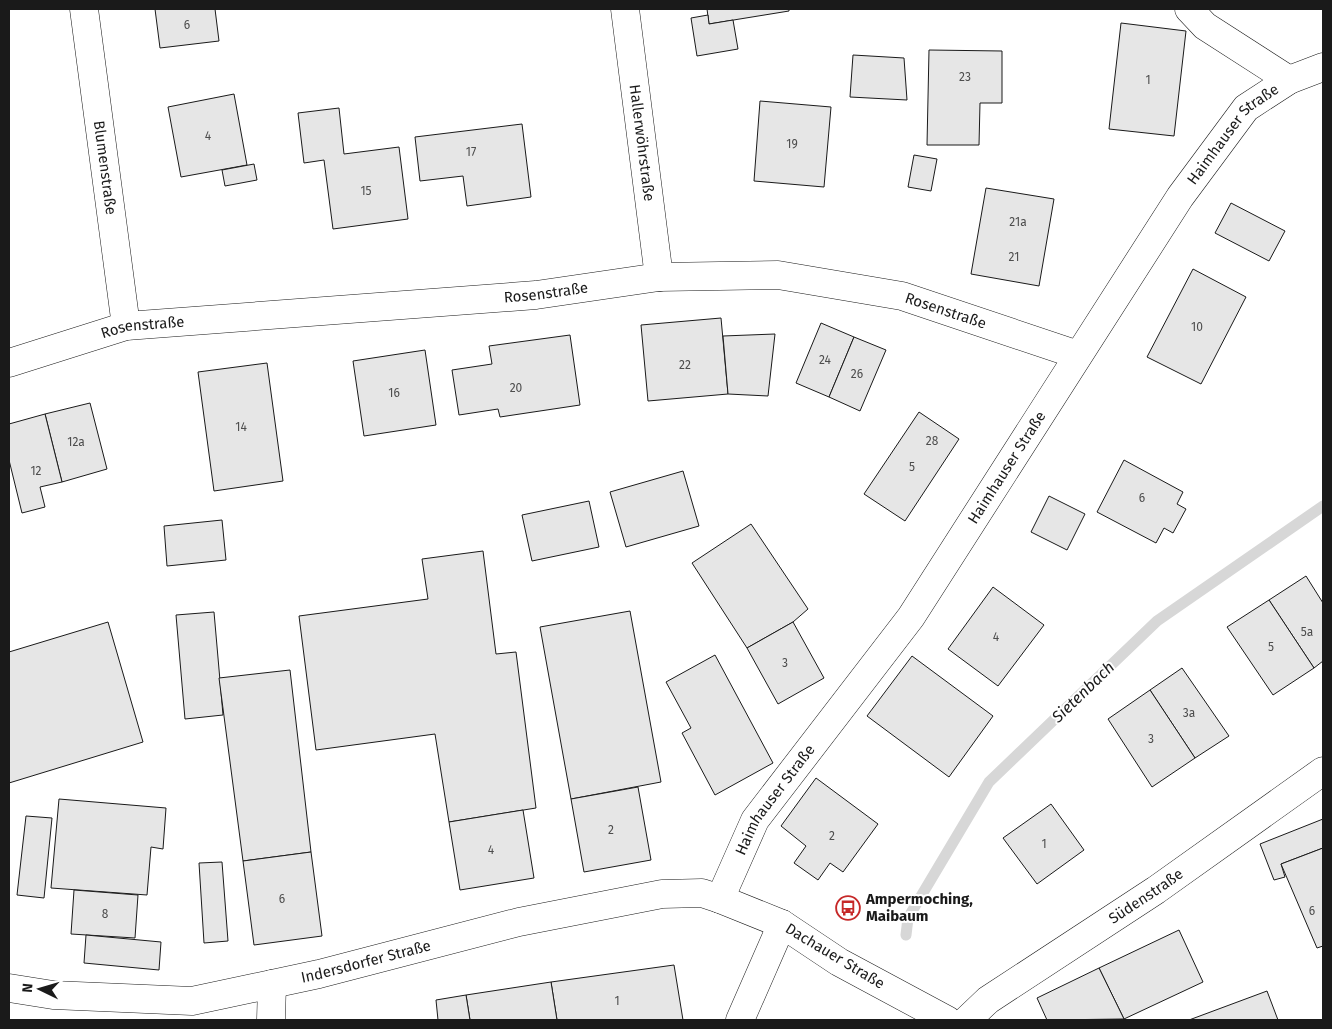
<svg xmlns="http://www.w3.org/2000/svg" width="1332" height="1029" viewBox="0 0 1332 1029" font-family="'Fira Sans',sans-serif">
<rect width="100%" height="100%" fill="#fff"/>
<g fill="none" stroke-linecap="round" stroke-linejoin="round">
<path stroke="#d7d7d7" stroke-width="11" d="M906 935 908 918 989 782 1157 621 1323 506"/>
</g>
<g fill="#e6e6e6" stroke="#1a1a1a">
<path d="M155 9H215L219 41 160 48Z"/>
<path d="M707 9H789V11L709 24Z"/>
<path d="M708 15 709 24 733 20 738 49 697 56 691 18Z"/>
<path d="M1121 23 1186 31 1174 136 1109 129Z"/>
<path d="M929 50 1002 51V103H980L979 145H927Z"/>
<path d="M853 55 904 58 907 100 850 97Z"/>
<path d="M234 94 247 165 181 177 168 107Z"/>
<path d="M760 101 831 107 824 187 754 181Z"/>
<path d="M339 108 344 154 399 147 408 219 333 229 324 160 304 163 298 113Z"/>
<path d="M522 124 531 197 467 206 463 176 420 181 415 137Z"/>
<path d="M914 155 937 159 931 191 908 187Z"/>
<path d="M254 164 257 180 225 186 222 170Z"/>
<path d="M986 188 1054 199 1039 286 971 274Z"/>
<path d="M1231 203 1285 231 1269 261 1215 233Z"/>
<path d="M1193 269 1246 297 1201 384 1147 357Z"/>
<path d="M721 318 728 394 648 401 641 325Z"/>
<path d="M821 323 854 337 829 397 796 383Z"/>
<path d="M775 334 768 396 728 394 723 336Z"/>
<path d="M570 335 580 405 500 417 498 409 459 415 452 370 492 364 489 346Z"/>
<path d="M854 337 886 350 860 411 829 397Z"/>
<path d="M425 350 436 425 364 436 353 361Z"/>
<path d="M267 363 283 481 214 491 198 372Z"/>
<path d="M90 403 107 469 62 482 45 414Z"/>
<path d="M919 412 959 439 905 521 864 494Z"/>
<path d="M45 414 62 482 40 487 45 507 22 513 9 460V424Z"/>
<path d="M1124 460 1183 492 1177 504 1186 509 1173 533 1164 528 1156 543 1097 512Z"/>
<path d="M683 471 699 526 626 547 610 492Z"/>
<path d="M1049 496 1085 514 1067 550 1031 532Z"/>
<path d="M589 501 599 547 532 561 522 515Z"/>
<path d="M222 520 226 560 167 566 164 526Z"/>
<path d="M751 524 808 609 793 622 747 648 692 563Z"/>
<path d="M483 551 496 654 516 652 536 808 449 822 435 734 316 750 299 616 428 599 422 559Z"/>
<path d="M1306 576 1323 603V661L1314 668 1269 600Z"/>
<path d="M993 587 1044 625 998 686 948 649Z"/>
<path d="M1269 600 1314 668 1273 695 1227 627Z"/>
<path d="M630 611 661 782 571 799 540 627Z"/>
<path d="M214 612 223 715 185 719 176 615Z"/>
<path d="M108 622 143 742 9 783V652Z"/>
<path d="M793 622 824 678 778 704 747 648Z"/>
<path d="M715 655 773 763 715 795 682 733 691 728 666 682Z"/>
<path d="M912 656 993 716 949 777 867 716Z"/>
<path d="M1182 668 1229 736 1195 758 1150 690Z"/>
<path d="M290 670 311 852 243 861 219 678Z"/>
<path d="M1150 690 1195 758 1152 787 1108 719Z"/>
<path d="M816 778 878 824 843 872 830 863 818 880 794 863 806 846 781 826Z"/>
<path d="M638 787 651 860 584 872 571 799Z"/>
<path d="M59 799 166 808 163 849 151 847 147 895 51 888Z"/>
<path d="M1051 804 1084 850 1037 884 1003 838Z"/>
<path d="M523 810 534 878 460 890 449 822Z"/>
<path d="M26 816 52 818 44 898 17 895Z"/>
<path d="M1323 819V848L1281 864 1285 877 1274 880 1260 844Z"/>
<path d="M1323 848V946L1317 948 1281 864Z"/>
<path d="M311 852 322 936 254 945 243 861Z"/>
<path d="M222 862 228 941 204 943 199 863Z"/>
<path d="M74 890 138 895 135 938 71 934Z"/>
<path d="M1179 930 1203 982 1124 1019 1099 968Z"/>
<path d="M86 935 161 942 159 970 84 963Z"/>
<path d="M674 965 683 1020H557L551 982Z"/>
<path d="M1099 968 1124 1019 1047 1020 1037 998Z"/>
<path d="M551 982 557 1020H470L466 995Z"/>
<path d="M1267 991 1278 1020H1189Z"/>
<path d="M466 995 470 1020H438L436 1000Z"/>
</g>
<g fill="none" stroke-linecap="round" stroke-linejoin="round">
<g stroke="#1a1a1a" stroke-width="29">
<g id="minor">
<path id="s1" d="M84 9 126 326"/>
<path id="s2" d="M625 9 659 277"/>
<path d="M1189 9 1205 26 1289 80"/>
<path id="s3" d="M9 363 126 326 536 295 659 277 778 275 902 296 1078 355"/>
<path id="s4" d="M9 988 53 995 192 1001 319 974 519 922 662 894 702 893 720 899"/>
<path d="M271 1020 272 984"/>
<path d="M740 1020 782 924"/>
<path id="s5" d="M967 1020 988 1000 1156 890 1323 771"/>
</g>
</g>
<g stroke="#1a1a1a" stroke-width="29">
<g id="major">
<path id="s6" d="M947 1020 839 962 782 924 720 899 755 820 911 617 1180 197 1246 108 1289 80 1323 67"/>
</g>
</g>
<use href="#minor" stroke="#fff" stroke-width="28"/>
<use href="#major" stroke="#fff" stroke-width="28"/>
</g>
<defs>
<g id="bus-ring" transform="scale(1.25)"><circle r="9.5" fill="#fff" stroke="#c62828" stroke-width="1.5"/><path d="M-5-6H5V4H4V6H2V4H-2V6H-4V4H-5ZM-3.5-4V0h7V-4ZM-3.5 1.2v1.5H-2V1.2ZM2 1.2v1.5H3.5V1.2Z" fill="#c62828"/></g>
</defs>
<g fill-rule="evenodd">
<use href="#bus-ring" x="848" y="908"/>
</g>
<g text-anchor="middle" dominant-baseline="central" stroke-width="4" stroke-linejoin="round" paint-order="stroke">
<g font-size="12" fill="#4d4d4d">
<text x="187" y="25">6</text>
<text x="965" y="77">23</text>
<text x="1148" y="80">1</text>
<text x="208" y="136">4</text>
<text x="792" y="144">19</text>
<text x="471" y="152">17</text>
<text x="366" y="191">15</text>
<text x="1018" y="222">21a</text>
<text x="1014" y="257">21</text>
<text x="1197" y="327">10</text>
<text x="825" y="360">24</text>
<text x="685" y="365">22</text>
<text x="857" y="374">26</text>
<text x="516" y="388">20</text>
<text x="394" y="393">16</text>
<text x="241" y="427">14</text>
<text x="932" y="441">28</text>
<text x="76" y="442">12a</text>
<text x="912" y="467">5</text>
<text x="36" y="471">12</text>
<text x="1142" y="498">6</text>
<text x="1307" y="632">5a</text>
<text x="996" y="637">4</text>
<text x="1271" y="647">5</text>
<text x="785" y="663">3</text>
<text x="1189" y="713">3a</text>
<text x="1151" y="739">3</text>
<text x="611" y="830">2</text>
<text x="832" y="836">2</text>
<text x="1044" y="844">1</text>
<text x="491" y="850">4</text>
<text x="282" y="899">6</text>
<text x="1312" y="911">6</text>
<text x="105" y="914">8</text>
<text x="617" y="1001">1</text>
</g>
<g font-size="15" fill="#1a1a1a" stroke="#fff">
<text stroke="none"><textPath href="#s6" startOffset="1182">Haimhauser Straße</textPath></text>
<text stroke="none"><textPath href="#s2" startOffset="135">Hallerwöhrstraße</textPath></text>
<text stroke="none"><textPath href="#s1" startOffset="160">Blumenstraße</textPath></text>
<text stroke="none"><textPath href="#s3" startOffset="544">Rosenstraße</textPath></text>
<text stroke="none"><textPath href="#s3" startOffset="949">Rosenstraße</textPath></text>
<text stroke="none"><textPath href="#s3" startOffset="139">Rosenstraße</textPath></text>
<text stroke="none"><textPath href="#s6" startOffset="778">Haimhauser Straße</textPath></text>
<text stroke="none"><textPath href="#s6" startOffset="372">Haimhauser Straße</textPath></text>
<text stroke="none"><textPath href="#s5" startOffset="218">Südenstraße</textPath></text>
<text transform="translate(835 956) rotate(31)">Dachauer Straße</text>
<text stroke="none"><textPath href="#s4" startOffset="362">Indersdorfer Straße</textPath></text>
</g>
<g font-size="15" font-weight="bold" fill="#1a1a1a" stroke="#fff" text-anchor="start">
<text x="866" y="899">Ampermoching,<tspan x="866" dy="17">Maibaum</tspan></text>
</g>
<g font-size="16" font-style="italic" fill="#1a1a1a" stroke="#fff">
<text transform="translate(1083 692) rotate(-44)">Sietenbach</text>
</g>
</g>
<rect width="1332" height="1029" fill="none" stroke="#1a1a1a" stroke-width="20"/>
<g transform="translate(40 989) rotate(275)" stroke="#ffffff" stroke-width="4" paint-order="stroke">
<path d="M0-4L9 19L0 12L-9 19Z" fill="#1a1a1a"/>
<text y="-8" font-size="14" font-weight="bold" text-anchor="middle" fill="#1a1a1a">N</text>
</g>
</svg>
